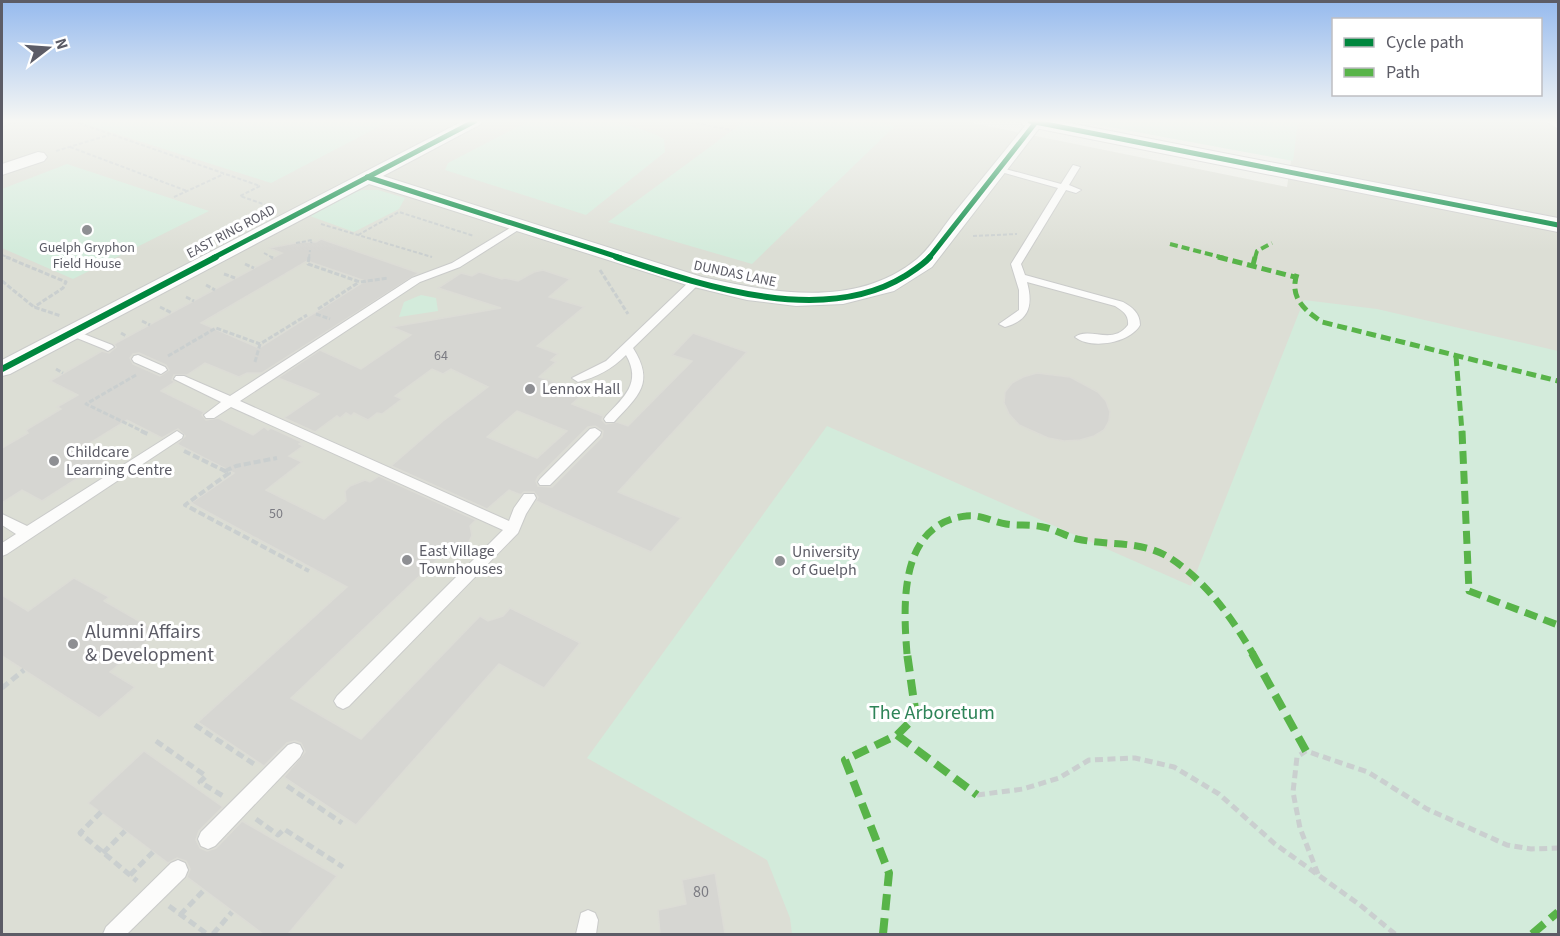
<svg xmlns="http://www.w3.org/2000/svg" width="1560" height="936" viewBox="0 0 1560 936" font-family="'Source Sans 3',sans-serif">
<rect width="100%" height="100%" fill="#ecede7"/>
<path fill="#dcded5" d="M2 121H962L1287 187 1297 121H1558V934H2Z"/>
<g fill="#d3ebdb">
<path d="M76 121H390L271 183Z"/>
<path d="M529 121C575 121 622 116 664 139L665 152 586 215 445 170 448 163Z"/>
<path d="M745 121H873L895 126 752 264 608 222Z"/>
<path d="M1077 121H1298L1293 161Z"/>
<path d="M67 164 209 211 73 279 2 248V189Z"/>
<path d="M362 190H378L405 198 399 209 354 232 310 216 346 195Z"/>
<path d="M421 295 436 298 438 311 399 317 404 302Z"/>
<path d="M1304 300 1377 309 1558 351V934H792L790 918 767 860 587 758 827 426 1191 586Z"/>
</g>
<g fill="#d6d6d2" stroke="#dcdcd6" stroke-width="1.5" fill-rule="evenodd">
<path d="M321 239 419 273 262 373H247L239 377 205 363 187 375H174L172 380 175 382 161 391 204 412 202 415 206 420 218 418 253 435 264 427 268 430 271 428 302 442 299 444 303 446 289 456 302 462 266 490 324 519 346 501 345 491 350 486 365 480 370 482 379 476 476 520 470 526 472 535 469 542 458 548H449L291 698 361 739 480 616 488 621 503 616 510 608 580 643 544 688 499 664 356 825 284 777 305 752 301 743 295 741 287 743 264 766 198 722 347 587 191 503 234 473 177 444 185 436 178 429 162 438 127 420 82 448 106 460 42 501 22 490 2 503V448L28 433 26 430 61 409 57 407 78 395 50 381 102 351 109 353 116 347 114 344 282 253 269 248 301 242H316ZM307 261 365 281 259 348 201 323ZM139 353 166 365 169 370 160 376 133 364 130 358 133 354Z"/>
<path d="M543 270 570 279 549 297 584 307 537 346 558 354 551 360 556 362 539 377 585 392 572 404 603 416 602 420 606 424 617 422 628 426 692 361 672 355 693 333 747 352 618 492 681 518 651 552 536 501 538 497 534 492H524L521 495 509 490 487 509 391 466 443 421 488 387 451 369 443 374 432 369 395 396 402 399 382 414 377 413 368 420 354 413 351 416 346 413 340 418 337 416 315 432 284 418 319 394 278 378 320 350 361 369 411 335 392 327 501 308 438 288 461 273 472 276 479 272 502 279 505 278 518 281 534 272ZM517 411 567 431 537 458 487 437ZM595 426 603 431 602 437 552 487 538 486 536 481 538 477 588 427Z"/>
<path d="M1037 373 1070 377 1098 392 1106 401 1110 412 1109 421 1104 430 1094 436 1080 440 1064 441 1048 438 1019 425 1009 414 1004 403 1005 392 1012 383 1023 377Z"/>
<path d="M74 578 109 597 104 601 158 632 110 672 135 687 99 718 2 656V595L28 611Z"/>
<path d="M144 751 223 807 199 831 196 840 200 848 207 851 216 848 242 821 337 876 288 934H263L187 877 190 869 186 861 177 858 168 863 88 803Z"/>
<path d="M715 873 725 934H660L658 910 686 904 682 880Z"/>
</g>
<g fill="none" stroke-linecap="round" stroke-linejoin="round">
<g stroke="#cacbca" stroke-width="2">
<g id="lane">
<path d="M1546 121H1555L1558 124V129Z"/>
<path d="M1073 165 1080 167 1069 185 1081 190 1076 193 1066 190 1021 264 1025 275 1123 302C1132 307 1140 313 1140 325 1130 343 1091 350 1075 337 1090 326 1112 346 1128 325 1129 315 1123 311 1115 306L1027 282C1033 305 1030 320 1005 327L999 324 1019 310V290L1011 264 1058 188 994 170 998 167 1061 184Z"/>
<path d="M520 222 523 223V227L460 267 420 282 240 401 509 521 514 508 524 494H534L536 498 526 514 518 533 349 706 343 709 337 706 334 701 337 696 503 530 231 407 214 418H206L204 415 221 402 174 379 176 376H184L230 396 412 278 452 263Z"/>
<path d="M696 278 700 279V283L633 348C655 383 639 395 614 422H606L604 419 606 416C624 397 642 383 626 355 612 369 597 377 578 382L572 378 606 361 692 279Z"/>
<path d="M71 329 112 345 114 347 108 351 104 349 67 334 65 332Z"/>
<path d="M138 355 165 367 167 370 161 374 134 362 132 359 134 356Z"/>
<path d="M595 428 601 432 600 435 550 485H540L538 482 540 479 590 429Z"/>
<path d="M177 431 183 435 182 438 7 554 2 556V543L16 534 2 525V514L27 526Z"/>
<path d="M294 743 300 745 303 751 300 757 215 846 208 849 201 846 198 839 201 832 288 745Z"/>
<path d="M178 860 185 863 188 870 185 877 127 934H103L106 927 171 863Z"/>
<path d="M588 910 595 913 598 920 596 934H576L581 913Z"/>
</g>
</g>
<g stroke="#cacbca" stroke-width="2">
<g id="street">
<path d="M463 121H483L481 124 383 176 702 277C773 293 856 309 917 259 930 248 941 230 951 217 977 185 1003 153 1029 121L1044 122 932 267 894 291 843 304 796 306 747 300 690 286 369 184 10 374 2 376V360Z"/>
<path d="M38 152 44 153 47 157 44 161 2 175V164Z"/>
</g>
</g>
<g stroke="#cbcacb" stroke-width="2">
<path id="secondary" d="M1020 121H1059L1558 218V232L1030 127 1023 125Z"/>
</g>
<g stroke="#cacfcf" stroke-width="2" stroke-dasharray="4 2" stroke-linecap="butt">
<path d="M73 121 260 186 240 196 272 207"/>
<path d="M684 121 732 130"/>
<path d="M2 127 19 121"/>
<path d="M70 147 187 191"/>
<path d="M56 151 109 135"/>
<path d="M174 197 224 174"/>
<path d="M321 224 432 257"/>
<path d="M358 235 399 212 474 236"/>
<path d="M973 236 1017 234"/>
<path d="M296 243 312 240 311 243"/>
<path d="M264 253 273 258"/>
<path d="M2 255 10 258"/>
<path d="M309 258 310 250"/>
</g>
<g stroke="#cacfcf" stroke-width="3" stroke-dasharray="5 2" stroke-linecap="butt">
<path d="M6 257 66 282 63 288 34 307"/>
<path d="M271 257 273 258"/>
<path d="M309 257 308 264 360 282 388 278"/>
<path d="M245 264 254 268"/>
<path d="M600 270 628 314"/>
<path d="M224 274 235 278"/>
<path d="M2 281 34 307 61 316"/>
<path d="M206 285 215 290"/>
<path d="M186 297 194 301"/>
<path d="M160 307 172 313"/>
<path d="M318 309 359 282"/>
<path d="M316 314 330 319"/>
<path d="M142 321 150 325"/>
<path d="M121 333 126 336"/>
<path d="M168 356 216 328 260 344 307 315"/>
<path d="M255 362 260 344"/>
<path d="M56 369 63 373"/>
<path d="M136 375 86 404 144 432"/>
</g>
<g stroke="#cacfcf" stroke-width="4" stroke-dasharray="7 3" stroke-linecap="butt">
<path d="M141 431 150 435"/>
<path d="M184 451 229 473 185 505 309 571"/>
<path d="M225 471 236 466 277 458"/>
</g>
<g stroke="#cacfcf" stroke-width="5" stroke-dasharray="8 4.5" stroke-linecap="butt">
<path d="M2 688 24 670"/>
<path d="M195 725 254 764"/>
<path d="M156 741 206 776 200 782 223 796"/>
<path d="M287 786 342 823"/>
<path d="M977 795 1023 789 1059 778 1089 760 1135 758 1174 767 1219 794 1275 844 1360 905 1395 934"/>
<path d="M101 812 80 833 137 881"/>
<path d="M256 819 278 835 284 829 343 867"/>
<path d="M103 853 125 831"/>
<path d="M1318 874 1300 828 1293 792 1297 757 1306 751 1368 772 1427 809 1507 845 1531 849 1558 848"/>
<path d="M130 875 153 852"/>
<path d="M169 906 207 934"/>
<path d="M180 915 204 890"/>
<path d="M213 934 232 912"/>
</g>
<use href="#lane" fill="#fcfcfb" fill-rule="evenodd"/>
<use href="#street" fill="#fcfcfb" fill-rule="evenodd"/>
<use href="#secondary" fill="#fcfcfb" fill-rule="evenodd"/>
<g stroke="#58b449" stroke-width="4" stroke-dasharray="8 4" stroke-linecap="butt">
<path d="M1170 244 1224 258"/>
<path d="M1255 258 1257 251 1272 243"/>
</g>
<g stroke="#58b449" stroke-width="5" stroke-dasharray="10 5" stroke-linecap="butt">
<path d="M1218 257 1295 277"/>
<path d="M1253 265 1255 257"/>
<path d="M1297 274C1289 297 1304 310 1322 322L1558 381"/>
<path d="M1456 356 1462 432"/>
</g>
<g stroke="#58b449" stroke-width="7" stroke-dasharray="13 7" stroke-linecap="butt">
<path d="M1462 431 1469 591 1558 625"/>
<path d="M907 654C903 604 899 524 966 516 980 514 993 522 1006 524 1018 526 1031 524 1043 527 1055 529 1065 536 1077 539 1108 546 1142 540 1170 558 1206 581 1232 618 1253 654"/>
</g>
<g stroke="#58b449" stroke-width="8" stroke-dasharray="16 8" stroke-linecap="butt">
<path d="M1252 653 1306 751"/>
<path d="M897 735 977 795"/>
<path d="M883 934 889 873 845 760 897 735 916 716 907 653"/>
<path d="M1532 934 1558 912"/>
</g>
<g stroke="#fff" stroke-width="8">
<g id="cycleway-far1">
<path d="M1030 121 1558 225"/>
<path d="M367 177 621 258"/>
<path d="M213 258 475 121"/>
<path d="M929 258 1036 122"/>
</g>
</g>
<g stroke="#fff" stroke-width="9">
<g id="cycleway">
<path d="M616 257C701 285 822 327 905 276 914 270 923 265 930 257"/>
<path d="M2 369 216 257"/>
</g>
</g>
<use href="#cycleway-far1" stroke="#00873e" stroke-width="5"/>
<use href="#cycleway" stroke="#00873e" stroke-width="6"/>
</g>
<linearGradient id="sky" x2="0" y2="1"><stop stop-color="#96baee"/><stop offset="0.48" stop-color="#f6f7f4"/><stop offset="1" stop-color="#f6f7f4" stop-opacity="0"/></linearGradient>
<rect width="1560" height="252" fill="url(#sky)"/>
<g fill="#8e8f93" stroke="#fff" stroke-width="2">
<circle cx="87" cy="230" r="6"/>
<circle cx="530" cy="389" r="6"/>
<circle cx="54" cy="461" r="6"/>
<circle cx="407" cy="560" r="6"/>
<circle cx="780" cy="561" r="6"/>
<circle cx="73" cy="644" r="6"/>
</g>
<g text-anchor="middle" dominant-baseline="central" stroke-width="6" stroke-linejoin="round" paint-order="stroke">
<g font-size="14" fill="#5c5c66" stroke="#fff">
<text transform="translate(231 232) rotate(-28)">EAST RING ROAD</text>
<text transform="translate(735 274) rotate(12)">DUNDAS LANE</text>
</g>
<g font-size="14" fill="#5c5c66" stroke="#fff">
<text x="87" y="248">Guelph Gryphon<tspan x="87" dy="16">Field House</tspan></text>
</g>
<g font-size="14" fill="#7b7b82">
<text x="441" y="356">64</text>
<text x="276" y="514">50</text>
</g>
<g font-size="16" fill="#5c5c66" stroke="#fff" text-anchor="start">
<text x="542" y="389">Lennox Hall</text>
<text x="66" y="452">Childcare<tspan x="66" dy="18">Learning Centre</tspan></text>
<text x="419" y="551">East Village<tspan x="419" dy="18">Townhouses</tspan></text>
<text x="792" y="552">University<tspan x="792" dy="18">of Guelph</tspan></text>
</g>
<g font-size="16" fill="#7b7b82">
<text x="701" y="892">80</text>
</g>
<g font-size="20" fill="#5c5c66" stroke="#fff" text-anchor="start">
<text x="85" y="632">Alumni Affairs<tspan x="85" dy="23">&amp; Development</tspan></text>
</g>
<g font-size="20" fill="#2e8458" stroke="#fff">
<text x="932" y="713">The Arboretum</text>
</g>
</g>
<rect width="1560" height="936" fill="none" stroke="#5c5c66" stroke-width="6"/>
<rect x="1332" y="18" width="210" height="78" fill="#ffffff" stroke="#bebec2" stroke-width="1.5"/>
<rect x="1344" y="38" width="30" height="9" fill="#00873e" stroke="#bebec2" stroke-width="1.5"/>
<text x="1386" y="48" font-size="18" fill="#5c5c66">Cycle path</text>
<rect x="1344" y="68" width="30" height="9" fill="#58b449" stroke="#bebec2" stroke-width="1.5"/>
<text x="1386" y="78" font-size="18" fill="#5c5c66">Path</text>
<g transform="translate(48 48) rotate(73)" stroke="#ffffff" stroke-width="4.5" paint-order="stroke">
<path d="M0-4.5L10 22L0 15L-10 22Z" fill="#5c5c66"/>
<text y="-9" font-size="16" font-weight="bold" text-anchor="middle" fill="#5c5c66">N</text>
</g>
</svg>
